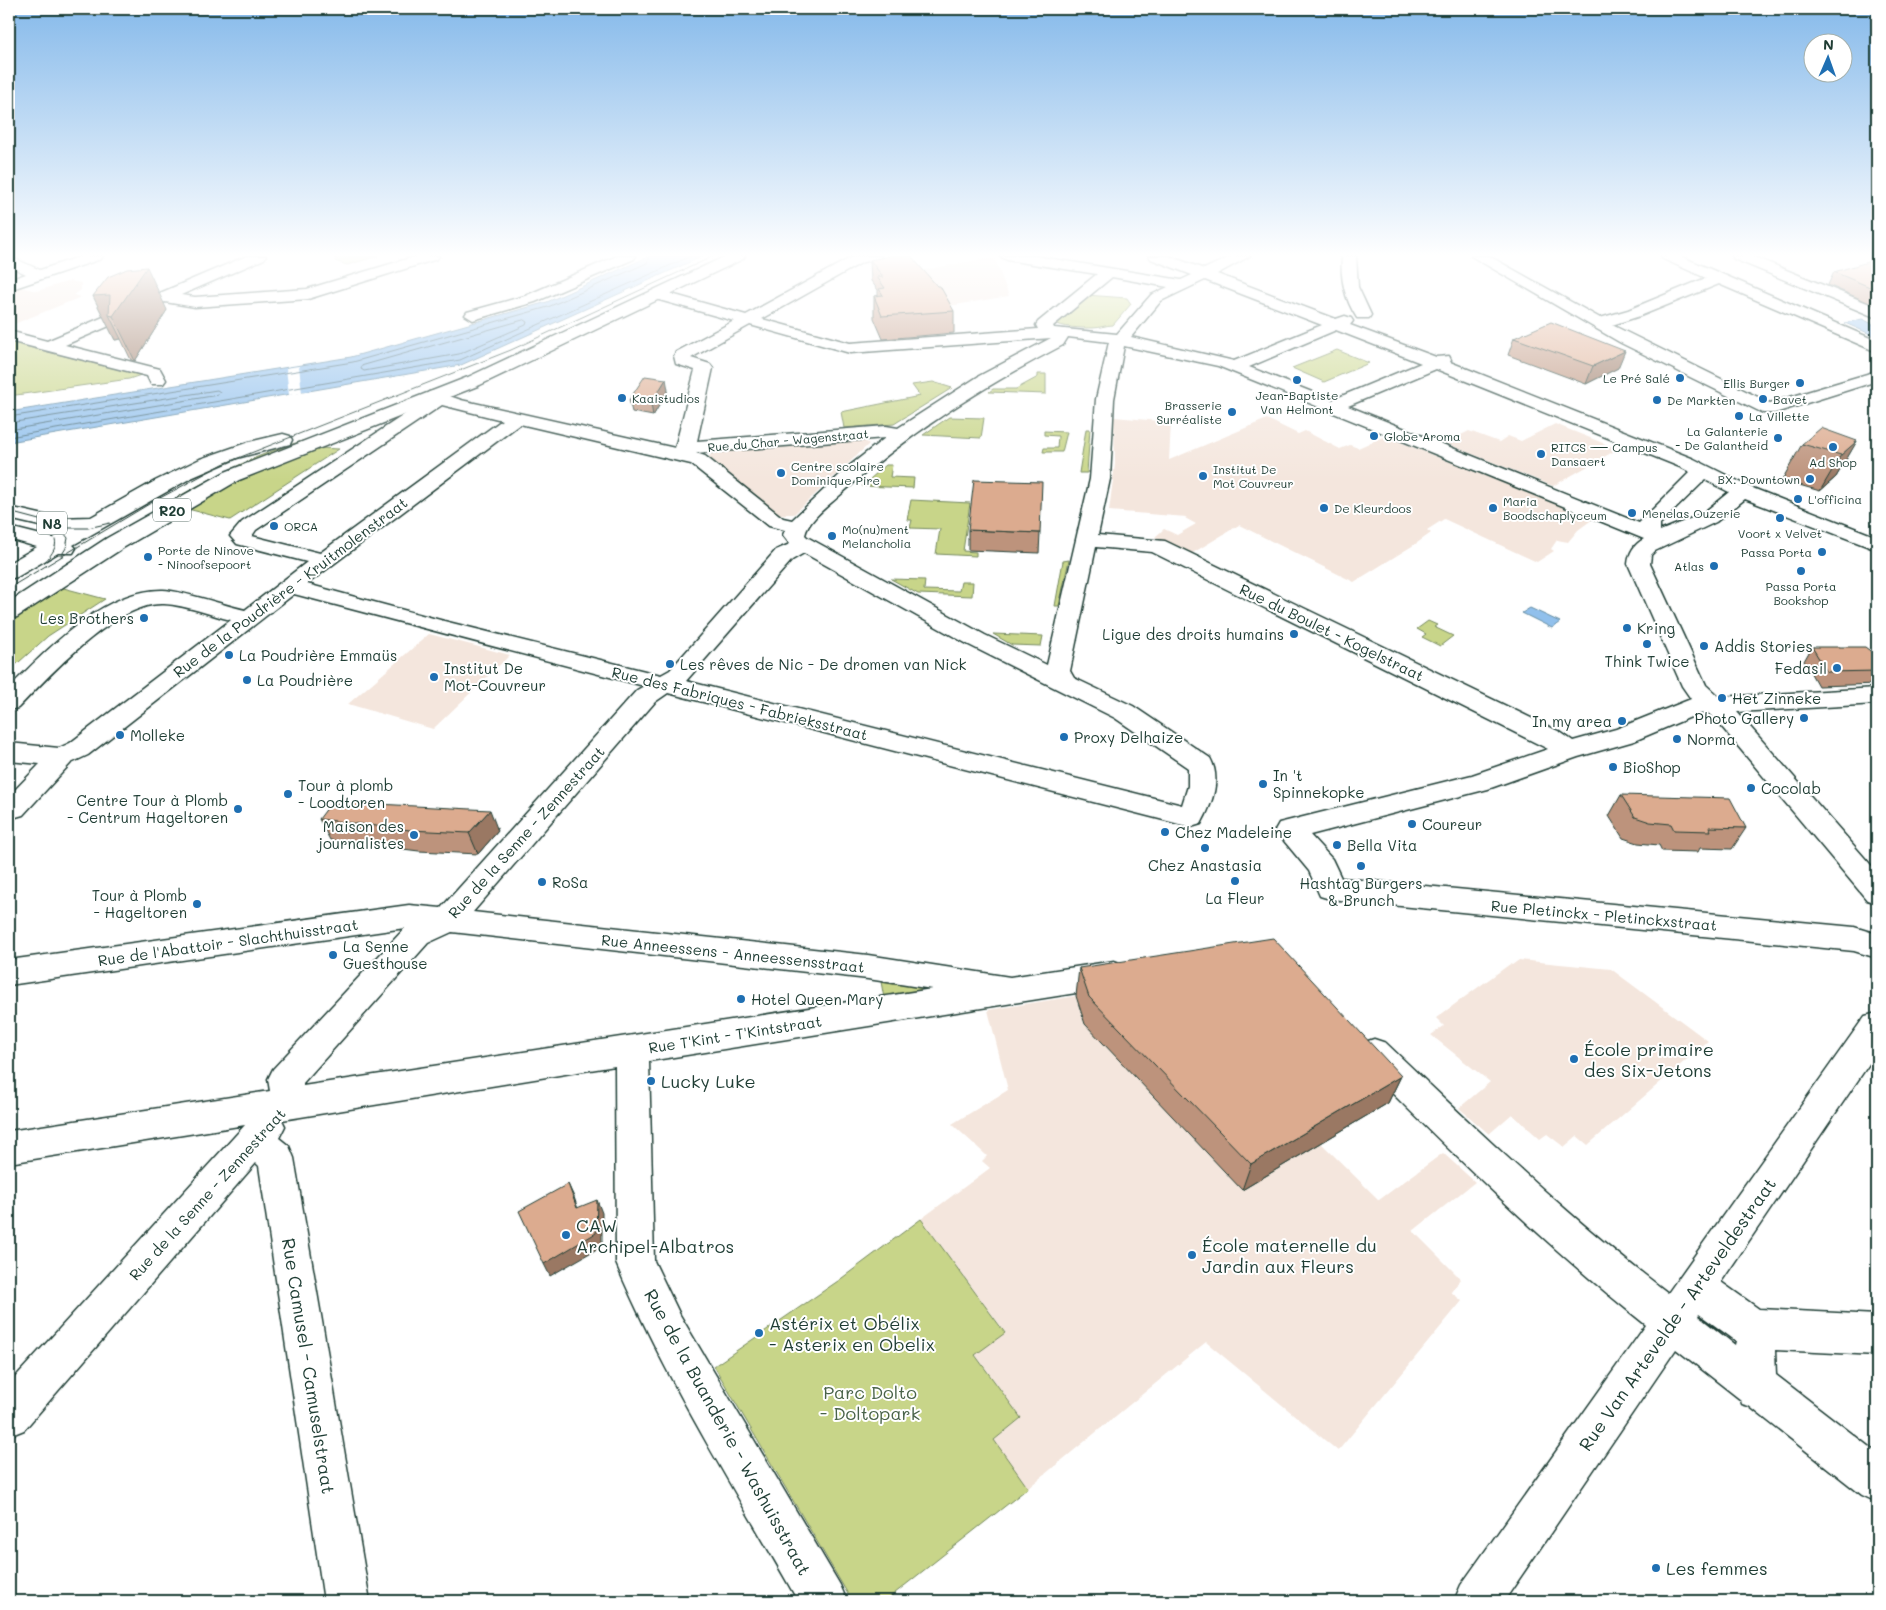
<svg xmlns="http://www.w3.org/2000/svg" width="1886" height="1610" viewBox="0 0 1886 1610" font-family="Mali,sans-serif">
<rect width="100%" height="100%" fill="#fff"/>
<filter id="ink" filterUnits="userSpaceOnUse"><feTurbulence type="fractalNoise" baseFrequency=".02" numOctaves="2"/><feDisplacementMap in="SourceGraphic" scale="10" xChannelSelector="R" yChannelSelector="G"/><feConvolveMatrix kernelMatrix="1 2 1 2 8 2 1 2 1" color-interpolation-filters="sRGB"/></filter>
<g filter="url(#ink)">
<g fill="#f4e6dd">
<path d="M994 257 1009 296 937 308 908 273Z"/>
<path d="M70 281 81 283V290L74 295 81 297 9 326V288L16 286 37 291Z"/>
<path d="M1114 417 1171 422 1169 460 1267 419 1298 434 1305 431 1340 449 1350 445 1358 448 1385 436 1593 519 1578 530 1568 542 1557 540 1551 549 1554 551 1537 562 1444 519 1427 530 1431 533 1417 543 1354 582 1239 525 1191 554 1155 537 1164 529 1177 535 1196 524 1185 518 1187 517 1109 511 1115 464Z"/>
<path d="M1555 424 1618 449 1553 486 1445 443 1469 431 1499 442 1508 436 1521 441Z"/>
<path d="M864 440 869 444 794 514H778L707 459 712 453Z"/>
<path d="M429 634 510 655 433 729 348 704Z"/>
<path d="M1519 960 1611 969 1708 1041 1588 1145 1577 1136 1564 1147 1547 1134 1540 1139 1512 1114 1489 1134 1459 1108 1490 1082 1431 1035 1444 1026 1436 1018 1510 964 1512 965Z"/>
<path d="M1076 996 1085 1024 1321 1143 1379 1200 1443 1153 1475 1182 1413 1231 1461 1279 1451 1292 1462 1301 1338 1451 1206 1342 1028 1488 993 1440 1021 1418 975 1354 1005 1332 921 1219 990 1168 982 1161 987 1156 952 1124 1008 1090 988 1010Z"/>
</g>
<g fill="#c8d589" stroke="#74895e">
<path d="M336 256H378L347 265 335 261Z"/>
<path d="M1086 295 1127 298 1131 304 1113 325C1106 325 1100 328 1093 328 1082 328 1062 328 1053 322Z"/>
<path d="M9 342 141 375 129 379 9 396Z"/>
<path d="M1337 350 1369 363 1324 382 1292 368Z"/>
<path d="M1038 374H1046V394L989 392 993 389H1016L1038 377Z"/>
<path d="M933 382 952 388 894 424 844 428 841 412 920 396 912 385Z"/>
<path d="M949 417 984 418 981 438 923 435Z"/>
<path d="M1086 429H1090L1087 473H1079Z"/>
<path d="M1044 431 1067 432 1062 452H1043L1044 448H1057L1058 436 1044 435Z"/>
<path d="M327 435 168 506 164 505C216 475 268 447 327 435Z"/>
<path d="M320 448 339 449 230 520 184 508 242 477Z"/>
<path d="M886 465H892L890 477 914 478 913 488 862 486Z"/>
<path d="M911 500 970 503 963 551 976 552V556L936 554 940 529 910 528 912 520H907Z"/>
<path d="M1069 560 1059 606H1055L1063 561Z"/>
<path d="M891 579 925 580 924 590 959 591 961 582H973L972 596 918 594Z"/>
<path d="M56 586 105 599 48 636 9 671V619Z"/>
<path d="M1428 621 1437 625 1434 627 1453 636 1440 646 1422 637 1426 634 1417 629Z"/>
<path d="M993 634 1043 636 1041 646 1012 645Z"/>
<path d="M880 976 961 986 885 1004Z"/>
<path d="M921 1219 1005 1333 975 1355 1021 1418 994 1440 1028 1488 885 1601H852L714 1366 838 1281Z"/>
</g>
<g fill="#91c0ec" stroke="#638ca2">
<path d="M650 256H703L461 365 9 442V412L351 357 547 302Z"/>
<path d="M1862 319 1877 326V337L1845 323Z"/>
<path d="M1530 608 1560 622 1552 628 1522 613Z"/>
</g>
<path fill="#fff" d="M299 366 302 393 289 395 286 368Z"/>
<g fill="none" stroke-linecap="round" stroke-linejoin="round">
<g stroke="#4d717e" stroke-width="1">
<path d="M524 320 527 322 526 325 459 354 364 371 361 369 362 366Z"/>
<path d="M9 417 353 362 548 307 647 263 650 256"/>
<path d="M9 423 217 390 220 392 218 395 9 430"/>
<path d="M9 437 460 360 691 256"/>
</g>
<g stroke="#1f3d34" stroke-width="3">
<g id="minor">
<path d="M9 256 40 270 82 256H103L101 259 9 290V280L26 274 9 266Z"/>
<path d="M247 256H266L264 259 181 295 195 297 307 289 417 256H439L437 259 308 299 195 307 165 302 65 345 160 369 166 380 163 384H151L147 376 9 341V331L47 341Z"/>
<path d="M617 256H636L634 259 535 302 473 320 465 315 467 312 525 296Z"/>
<path d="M854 256H881L879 259 863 262 762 319 850 343 1038 329 1036 325 1038 322 1097 274 1007 260 1000 256H1035L1181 280 1192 275 1151 259 1149 256H1169L1204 269 1232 256H1250L1217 274 1336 319 1345 316 1351 318 1353 321 1350 325 1436 357 1449 356 1451 360 1450 362 1694 459 1750 487 1877 537V550L1745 499 1716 522 1655 551 1651 555 1650 564 1706 685 1719 697 1877 688V704L1737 712 1877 872V903L1867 900 1716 720 1708 713 1698 714 1634 741 1578 757 1488 789 1310 835 1332 859 1341 878 1854 927 1877 934V958L1854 951 1330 899 1320 896 1309 871 1275 830 1279 823 1472 775 1548 749 1152 552 1096 547 1070 671 1074 678 1133 706 1210 758C1222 779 1212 804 1201 824L1191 827 668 693 655 702 473 912 868 955 1010 977 1114 961 1125 965 1130 974 1125 983 1114 987 649 1061 654 1261 680 1315 840 1585 847 1601H798C735 1490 666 1381 616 1263L615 1066 282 1120 285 1126 279 1138 289 1146 294 1158 370 1601H324L259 1166 256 1163 24 1430 9 1436V1384L245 1125 9 1163V1131L270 1091 268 1079 273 1069 405 928 9 985V960L409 905 441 908 637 690 644 686 294 594 88 755 71 763 23 815 9 819V796L40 764 9 761V743L59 748 70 743 231 620C210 615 186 605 164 604 117 601 49 676 18 708L9 710V688C48 649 104 589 163 590 183 591 223 605 245 610L307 562 237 544 230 536 242 522 428 399 426 396 429 392 435 391 461 400 675 448 695 370 676 364 674 356 676 352 734 321 652 298 649 295 652 292 657 290 746 315ZM1112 277 1168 287 1151 295 1117 334 1054 328 1053 326ZM1205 280 1322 325 1234 361 1131 337 1161 301ZM750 325 850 353 1051 338 979 376 898 428 886 426 697 441 713 368 710 364 691 358ZM1336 330 1421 363 1332 400 1249 367ZM1068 337 1109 342 1096 399 1090 479 1047 665 985 635 807 537 805 535C808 520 828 506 839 496 907 434 982 387 1063 345ZM1124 346 1218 366 1644 539C1634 544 1629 553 1628 564L1682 686 1691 699 1616 729 1573 741 1560 732 1165 541 1098 535 1110 479 1114 399ZM1436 369 1680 467 1690 472 1639 523 1348 406ZM442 405 502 420 320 553 252 536 256 530ZM520 424 691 464 769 526 785 530 783 535 790 544 776 550 670 670 661 675 444 621 307 584ZM885 438 848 467 792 520 783 518 705 456 696 453ZM1705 480 1729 492 1702 514 1660 531V524ZM804 553 969 645 1115 718 1188 768V786L1182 805 686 681 792 560ZM452 932 868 979 932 989 303 1086V1083L428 943Z"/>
<path d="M1342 256H1356L1358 287 1371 315 1369 318H1357C1345 300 1340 278 1342 256Z"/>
<path d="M1471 256H1489L1600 318 1628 310 1706 278 1663 259 1661 256H1680L1877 341V352L1719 284 1640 316 1612 325 1770 403 1877 371V381L1775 413H1763L1621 343Z"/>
<path d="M1732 256H1752L1877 307V318L1734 259Z"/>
<path d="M1877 1013V1052L1721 1282 1759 1309 1877 1315V1355L1775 1350 1776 1375 1877 1453V1502L1862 1495 1749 1406 1742 1404 1741 1400 1676 1349 1504 1601H1454L1461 1585 1646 1325C1545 1245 1453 1154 1362 1063L1357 1053 1362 1043 1374 1039 1386 1043C1477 1130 1568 1217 1668 1293L1865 1016ZM1699 1314 1736 1341 1735 1345 1698 1316Z"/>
</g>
</g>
<g stroke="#1f3d34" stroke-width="3">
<g id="major">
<path d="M726 256H745L743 259 480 385 239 480 123 548 17 617 9 619V602L107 538 225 472 468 377Z"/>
<path d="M283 434 290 436 292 440 290 444 237 458 191 478 73 545 76 548 73 553H58L17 577 9 579V563L37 547 9 539V527L53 538 68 530H57L9 519V507L57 518 91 517 155 481 200 459 249 442Z"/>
</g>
</g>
<use href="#minor" fill="#fff" fill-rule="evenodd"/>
<use href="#major" fill="#fff" fill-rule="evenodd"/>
<g stroke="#1f3d34" stroke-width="1">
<path d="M9 512 58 525 68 538 66 548 61 556"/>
<path d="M37 526C58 536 62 543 45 562"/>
<path d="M58 528H88L110 523"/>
<path d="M9 588 149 504 223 464 511 350 714 256"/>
</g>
</g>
<g fill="#bd937b" stroke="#1f3d34">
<path d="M870 260 954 311V333L883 339 874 318V296H878V290L871 281Z"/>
<path d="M1877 263V306L1828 285 1834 272Z"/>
<path d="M93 296 167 310 135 361 131 360 121 339 115 340Z"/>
<path d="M1514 338 1618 368 1586 384 1508 355Z"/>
<path d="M668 390 653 416 632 412 629 400Z"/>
<path d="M1857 441 1836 477 1820 491 1782 480 1802 444Z"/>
<path d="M968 530 1040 533 1039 553 968 550Z"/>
<path d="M1812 647 1877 656V684L1818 686 1804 661Z"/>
<path d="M1621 795 1746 828 1732 849 1700 848 1698 852 1662 851 1659 845 1638 843 1623 838 1609 816Z"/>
<path d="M319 819 498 831 478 854 419 851 330 840Z"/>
<path d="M1079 968 1401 1076 1388 1103 1242 1190 1085 1024 1076 996Z"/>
</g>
<g fill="#9a7864" stroke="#1f3d34">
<path d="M147 267 167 310 135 361 113 316 109 315 121 339 115 340 93 296Z"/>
<path d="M1625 351 1618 368 1586 384 1593 366Z"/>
<path d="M666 379 668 390 653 416 651 404Z"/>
<path d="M1857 441 1836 477 1820 491 1841 455Z"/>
<path d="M490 810 498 831 478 854 469 833Z"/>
<path d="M1401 1076 1388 1103 1242 1190 1251 1164Z"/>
<path d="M568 1184 574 1197 582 1221 577 1208Z"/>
<path d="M597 1200 602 1213V1246L550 1276 544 1264Z"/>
</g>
<g fill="#dcab8f" stroke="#1f3d34">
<path d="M890 256H911L937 286H940L954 311 882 316 874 296 883 295 879 289 885 288 877 277H883L870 260Z"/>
<path d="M1871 261 1877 263V290L1834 272Z"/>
<path d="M147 267 113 316 109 315 110 295 93 296 108 277 127 269Z"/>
<path d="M1551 322 1625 351 1593 366 1514 338Z"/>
<path d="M645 376 666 379 651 404 629 400Z"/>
<path d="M1821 428 1857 441 1841 455 1802 444Z"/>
<path d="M974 480 1042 482 1040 533 968 530Z"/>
<path d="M1812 647H1865L1877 656V671L1827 672Z"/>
<path d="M1621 795 1730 798 1746 828 1709 827 1711 831 1674 830 1671 824 1650 822 1635 817Z"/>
<path d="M340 802 490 810 469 833 410 830 319 819 331 803 338 804Z"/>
<path d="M1273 938 1401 1076 1251 1164 1089 997 1079 968Z"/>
<path d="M568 1184 577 1208 597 1200 596 1233 544 1264 519 1211Z"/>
</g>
</g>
<linearGradient id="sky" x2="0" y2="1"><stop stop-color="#85b9ea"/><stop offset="0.53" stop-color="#fff"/><stop offset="1" stop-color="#fff" stop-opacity="0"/></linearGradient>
<rect width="1886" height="481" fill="url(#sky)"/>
<g fill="#1f6fb2" stroke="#fff" stroke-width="2">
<circle cx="1680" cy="378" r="5"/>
<circle cx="1297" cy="380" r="5"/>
<circle cx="1800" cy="383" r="5"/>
<circle cx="622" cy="398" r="5"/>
<circle cx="1763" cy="399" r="5"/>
<circle cx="1657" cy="400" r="5"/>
<circle cx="1232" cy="412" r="5"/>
<circle cx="1739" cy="416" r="5"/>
<circle cx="1374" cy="436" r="5"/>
<circle cx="1778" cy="438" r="5"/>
<circle cx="1833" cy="447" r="5"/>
<circle cx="1541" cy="454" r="5"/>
<circle cx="781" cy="473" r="5"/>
<circle cx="1203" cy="476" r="5"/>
<circle cx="1810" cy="479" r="5"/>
<circle cx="1798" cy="499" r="5"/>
<circle cx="1324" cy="508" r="5"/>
<circle cx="1493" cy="508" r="5"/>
<circle cx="1632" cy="513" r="5"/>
<circle cx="1780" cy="518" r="5"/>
<circle cx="274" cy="526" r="5"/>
<circle cx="832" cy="536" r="5"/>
<circle cx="1822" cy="552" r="5"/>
<circle cx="148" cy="557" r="5"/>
<circle cx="1714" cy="566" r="5"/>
<circle cx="1801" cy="571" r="5"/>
<circle cx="144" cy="618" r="5"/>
<circle cx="1627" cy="628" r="5"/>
<circle cx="1294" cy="634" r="5"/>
<circle cx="1647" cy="644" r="5"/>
<circle cx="1704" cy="646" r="5"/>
<circle cx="229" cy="655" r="5"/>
<circle cx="670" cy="664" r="5"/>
<circle cx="1837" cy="668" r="5"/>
<circle cx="434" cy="677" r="5"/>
<circle cx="247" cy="680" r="5"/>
<circle cx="1722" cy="698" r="5"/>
<circle cx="1804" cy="718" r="5"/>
<circle cx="1622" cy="721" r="5"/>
<circle cx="120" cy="735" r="5"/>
<circle cx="1064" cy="737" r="5"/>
<circle cx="1677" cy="739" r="5"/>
<circle cx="1613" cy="767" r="5"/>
<circle cx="1263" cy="784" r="5"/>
<circle cx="1751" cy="788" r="5"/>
<circle cx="288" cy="794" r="5"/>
<circle cx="238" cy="809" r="5"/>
<circle cx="1412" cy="824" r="5"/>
<circle cx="1165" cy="832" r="5"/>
<circle cx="414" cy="835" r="5"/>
<circle cx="1337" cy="845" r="5"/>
<circle cx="1205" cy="848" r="5"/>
<circle cx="1361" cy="866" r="5"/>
<circle cx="1235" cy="881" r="5"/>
<circle cx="542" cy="882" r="5"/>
<circle cx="197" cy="904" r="5"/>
<circle cx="333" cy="955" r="5"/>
<circle cx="741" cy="999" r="5"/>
<circle cx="1574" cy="1059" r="5"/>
<circle cx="651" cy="1081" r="5"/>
<circle cx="566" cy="1235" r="5"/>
<circle cx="1192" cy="1255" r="5"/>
<circle cx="759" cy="1333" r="5"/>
<circle cx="1656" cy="1568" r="5"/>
</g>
<g text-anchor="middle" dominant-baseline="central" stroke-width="4" stroke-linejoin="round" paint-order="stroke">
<g font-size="12" fill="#1f3d34" stroke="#fff" text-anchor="start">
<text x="1670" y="378" text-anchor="end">Le Pré Salé</text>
<text x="1790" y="383" text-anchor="end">Ellis Burger</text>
<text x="1297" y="395" text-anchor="middle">Jean-Baptiste<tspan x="1297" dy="14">Van Helmont</tspan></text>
<text x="632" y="398">Kaaistudios</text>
<text x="1773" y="399">Bavet</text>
<text x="1667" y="400">De Markten</text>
<text x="1222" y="405" text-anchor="end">Brasserie<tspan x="1222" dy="14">Surréaliste</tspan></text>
<text x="1749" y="416">La Villette</text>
<text x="1768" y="431" text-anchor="end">La Galanterie<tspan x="1768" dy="14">- De Galantheid</tspan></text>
<text x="1384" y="436">Globe Aroma</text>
<text x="1551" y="447">RITCS — Campus<tspan x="1551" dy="14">Dansaert</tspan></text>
<text x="1833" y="462" text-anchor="middle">Ad Shop</text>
<text x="791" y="466">Centre scolaire<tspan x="791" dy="14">Dominique Pire</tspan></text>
<text x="1213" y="469">Institut De<tspan x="1213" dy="14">Mot Couvreur</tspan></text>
<text x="1800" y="479" text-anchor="end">BX. Downtown</text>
<text x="1808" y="499">L'officina</text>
<text x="1503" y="501">Maria<tspan x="1503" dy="14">Boodschaplyceum</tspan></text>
<text x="1334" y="508">De Kleurdoos</text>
<text x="1642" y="513">Menelas Ouzerie</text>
<text x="284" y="526">ORCA</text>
<text x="842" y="529">Mo(nu)ment<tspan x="842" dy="14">Melancholia</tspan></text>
<text x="1780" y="533" text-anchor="middle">Voort x Velvet</text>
<text x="158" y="550">Porte de Ninove<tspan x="158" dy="14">- Ninoofsepoort</tspan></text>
<text x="1812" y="552" text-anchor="end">Passa Porta</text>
<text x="1704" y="566" text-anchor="end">Atlas</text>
<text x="1801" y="586" text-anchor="middle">Passa Porta<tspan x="1801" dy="14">Bookshop</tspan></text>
</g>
<g font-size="12" fill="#1f3d34" stroke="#fff">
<text transform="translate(788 440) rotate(-5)">Rue du Char - Wagenstraat</text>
</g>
<g fill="#fff" stroke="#627771" stroke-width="1">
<rect x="153" y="498.5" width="38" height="23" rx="4"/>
<rect x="37" y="511.5" width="30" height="23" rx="4"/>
</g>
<g font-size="14" font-weight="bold" fill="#1f3d34">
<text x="172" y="510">R20</text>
<text x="52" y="523">N8</text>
</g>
<g font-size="15" fill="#1f3d34" stroke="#fff">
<text transform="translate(290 587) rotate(-37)">Rue de la Poudrière - Kruitmolenstraat</text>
<text transform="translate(1332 632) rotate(26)">Rue du Boulet - Kogelstraat</text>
<text transform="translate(740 703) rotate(14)">Rue des Fabriques - Fabrieksstraat</text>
<text transform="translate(526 832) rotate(-48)">Rue de la Senne - Zennestraat</text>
<text transform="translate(1604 915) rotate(5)">Rue Pletinckx - Pletinckxstraat</text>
<text transform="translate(228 942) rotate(-8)">Rue de l'Abattoir - Slachthuisstraat</text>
<text transform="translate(733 953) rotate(6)">Rue Anneessens - Anneessensstraat</text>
<text transform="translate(735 1034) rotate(-9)">Rue T'Kint - T'Kintstraat</text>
<text transform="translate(207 1194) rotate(-48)">Rue de la Senne - Zennestraat</text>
</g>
<g font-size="15" fill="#1f3d34" stroke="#fff" text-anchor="start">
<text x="134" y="618" text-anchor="end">Les Brothers</text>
<text x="1637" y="628">Kring</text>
<text x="1284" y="634" text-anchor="end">Ligue des droits humains</text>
<text x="1714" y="646">Addis Stories</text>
<text x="239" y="655">La Poudrière Emmaüs</text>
<text x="1647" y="661" text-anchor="middle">Think Twice</text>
<text x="680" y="664">Les rêves de Nic - De dromen van Nick</text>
<text x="444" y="668">Institut De<tspan x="444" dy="17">Mot-Couvreur</tspan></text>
<text x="1827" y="668" text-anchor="end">Fedasil</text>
<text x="257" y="680">La Poudrière</text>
<text x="1732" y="698">Het Zinneke</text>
<text x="1794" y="718" text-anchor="end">Photo Gallery</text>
<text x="1612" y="721" text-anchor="end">In my area</text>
<text x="130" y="735">Molleke</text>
<text x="1074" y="737">Proxy Delhaize</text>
<text x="1687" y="739">Norma</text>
<text x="1623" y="767">BioShop</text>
<text x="1273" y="775">In 't<tspan x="1273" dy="17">Spinnekopke</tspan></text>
<text x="298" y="785">Tour à plomb<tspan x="298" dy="17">- Loodtoren</tspan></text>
<text x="1761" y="788">Cocolab</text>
<text x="228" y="800" text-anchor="end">Centre Tour à Plomb<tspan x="228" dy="17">- Centrum Hageltoren</tspan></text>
<text x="1422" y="824">Coureur</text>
<text x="404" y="826" text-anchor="end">Maison des<tspan x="404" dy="17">journalistes</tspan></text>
<text x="1175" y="832">Chez Madeleine</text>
<text x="1347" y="845">Bella Vita</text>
<text x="1205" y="865" text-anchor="middle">Chez Anastasia</text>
<text x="552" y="882">RoSa</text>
<text x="1361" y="883" text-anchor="middle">Hashtag Burgers<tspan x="1361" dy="17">&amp; Brunch</tspan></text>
<text x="187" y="895" text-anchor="end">Tour à Plomb<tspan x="187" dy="17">- Hageltoren</tspan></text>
<text x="1235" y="898" text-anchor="middle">La Fleur</text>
<text x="343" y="946">La Senne<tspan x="343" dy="17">Guesthouse</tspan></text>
<text x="751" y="999">Hotel Queen Mary</text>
</g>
<g font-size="18" fill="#1f3d34" stroke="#fff" text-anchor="start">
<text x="1584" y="1049">École primaire<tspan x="1584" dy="21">des Six-Jetons</tspan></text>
<text x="661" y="1081">Lucky Luke</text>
<text x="576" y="1225">CAW<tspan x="576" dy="21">Archipel-Albatros</tspan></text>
<text x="1202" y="1245">École maternelle du<tspan x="1202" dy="21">Jardin aux Fleurs</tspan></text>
<text x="769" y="1323">Astérix et Obélix<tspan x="769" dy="21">- Asterix en Obelix</tspan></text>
<text x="1666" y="1568">Les femmes</text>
</g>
<g font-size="18" fill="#1f3d34" stroke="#fff">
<text transform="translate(1677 1314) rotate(-55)">Rue Van Artevelde - Arteveldestraat</text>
<text transform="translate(309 1366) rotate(81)">Rue Camusel - Camuselstraat</text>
<text transform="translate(728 1432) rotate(61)">Rue de la Buanderie - Washuisstraat</text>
</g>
<g font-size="18" fill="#496349" stroke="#fff">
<text x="870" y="1392">Parc Dolto<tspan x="870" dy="21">- Doltopark</tspan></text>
</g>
</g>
<rect width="1886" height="1610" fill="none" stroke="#fff" stroke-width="30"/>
<rect x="15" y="15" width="1856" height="1580" fill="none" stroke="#1f3d34" stroke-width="2" filter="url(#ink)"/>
<g transform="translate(1828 58) rotate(2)"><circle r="24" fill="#ffffff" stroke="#a5b1ae"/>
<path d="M0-4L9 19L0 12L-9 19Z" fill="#1f6fb2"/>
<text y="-8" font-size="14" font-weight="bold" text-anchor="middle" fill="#1f3d34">N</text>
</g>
</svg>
